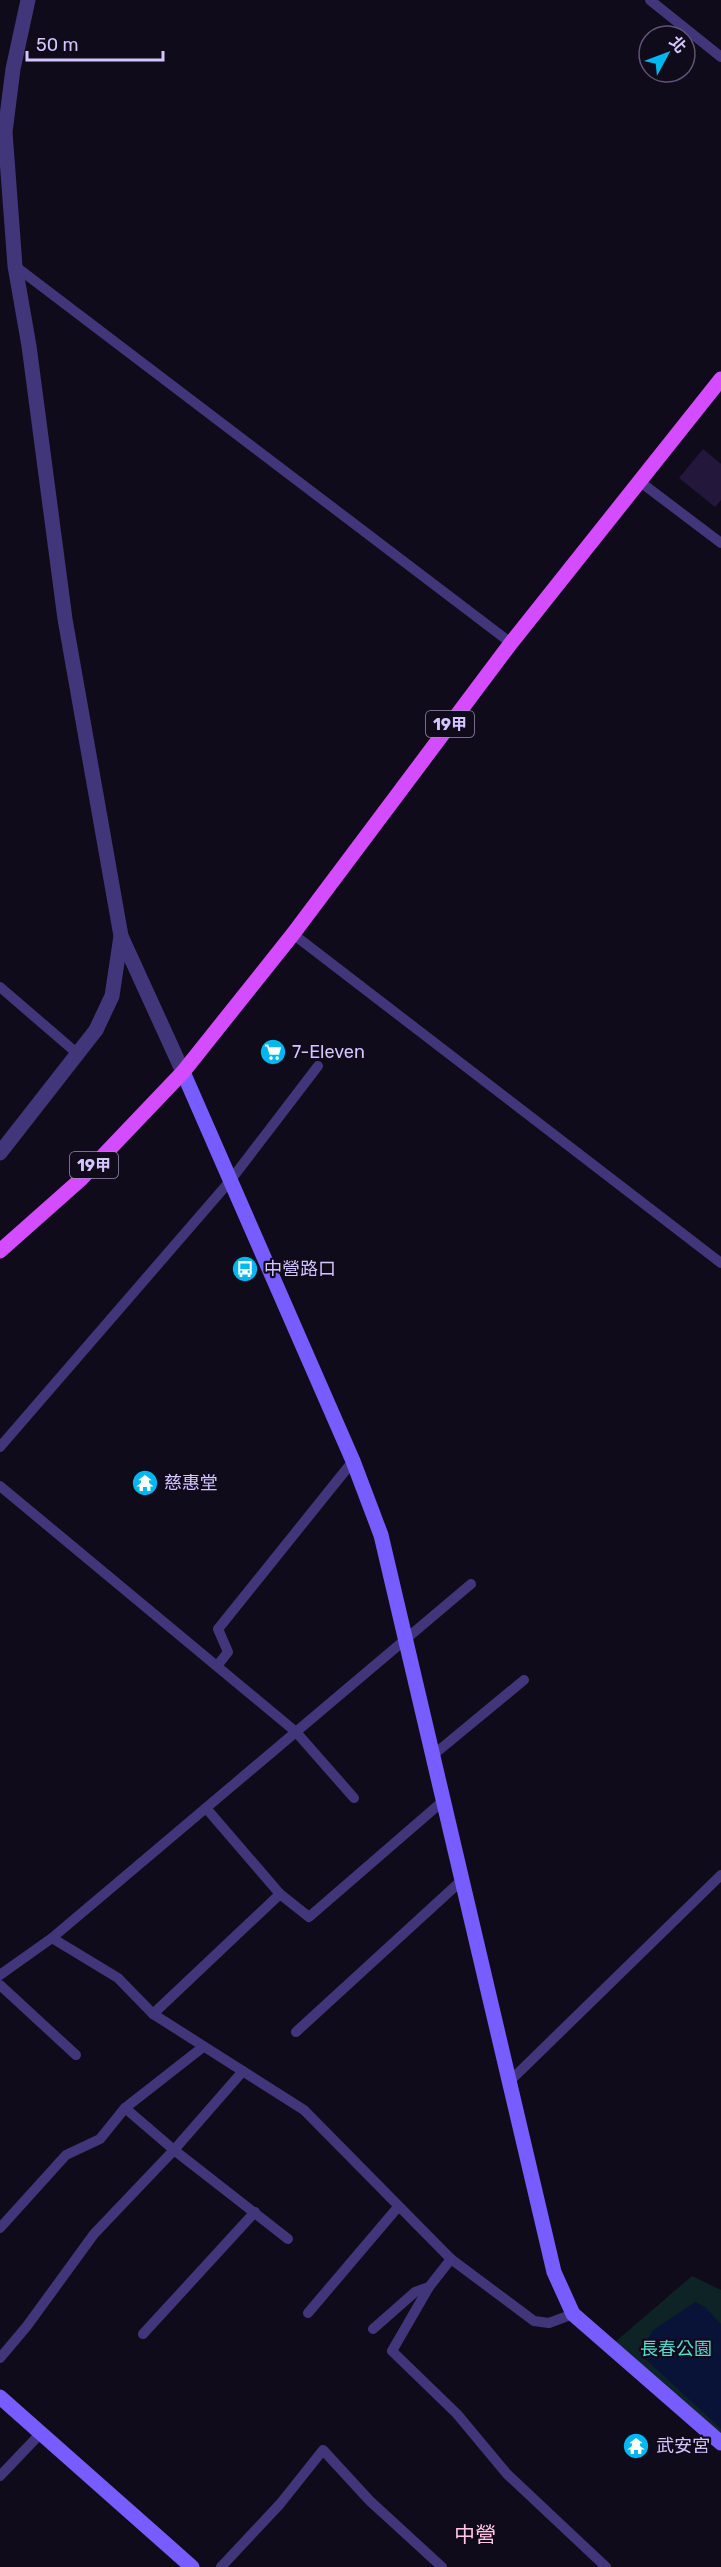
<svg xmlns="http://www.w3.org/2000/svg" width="721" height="2567" viewBox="0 0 721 2567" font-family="Rubik,'Noto Sans TC',sans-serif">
<rect width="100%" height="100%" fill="#100b1b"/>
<path fill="#0e2325" d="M692 2276 721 2290V2445L607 2349Z"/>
<path fill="#081337" d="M695 2302 705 2307 721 2324V2429L640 2354 652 2331Z"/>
<path fill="#24173c" d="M703 449 721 464V500L715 507 679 478Z"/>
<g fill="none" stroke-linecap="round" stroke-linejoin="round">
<g stroke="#42367a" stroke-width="10">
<path d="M650 0 721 57"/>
<path d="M15 266 511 643"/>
<path d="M639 481 721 543"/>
<path d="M293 934 721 1263"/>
<path d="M0 987 79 1055"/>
<path d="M0 1447 230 1181 318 1066"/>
<path d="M0 1486 296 1732 354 1798"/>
<path d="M217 1666 228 1652 218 1629 353 1461"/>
<path d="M432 1756 524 1680"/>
<path d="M206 1808 280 1894"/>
<path d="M52 1938 118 1978 153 2014 304 2110 451 2259 534 2321 549 2323 573 2314"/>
<path d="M0 1975 52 1938 471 1584"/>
<path d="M0 1985 76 2055"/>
<path d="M153 2014 280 1894 309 1917 443 1801"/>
<path d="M296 2032 462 1880"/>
<path d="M510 2081 721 1875"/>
<path d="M125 2108 174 2150 288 2239"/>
<path d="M0 2228 66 2155 100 2139 125 2108 203 2047"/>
<path d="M451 2259 429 2287 392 2351 457 2414 507 2474 606 2567"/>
<path d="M308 2313 398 2207"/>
<path d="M373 2329 415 2292 429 2287"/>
<path d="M143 2334 255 2212"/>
<path d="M0 2358 27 2326 94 2234 174 2150 243 2071"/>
<path d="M0 2476 41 2433"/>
<path d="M221 2567 280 2504 323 2450 370 2501 442 2567"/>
</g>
<g stroke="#42367a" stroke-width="15">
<path d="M28 0 13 69 5 132 15 266 29 346 65 619 121 936 183 1072"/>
<path d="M0 1153 96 1030 112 996 121 936"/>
</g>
<g stroke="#775cff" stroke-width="15">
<path d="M183 1072 353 1461 381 1535 554 2272 573 2314 721 2443"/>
<path d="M0 2397 192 2567"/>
</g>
<path stroke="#d44cff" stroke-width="15" d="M0 1251 80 1180 183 1072 293 934 511 643 721 379"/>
</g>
<defs>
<g id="supermarket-disc" transform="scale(1.35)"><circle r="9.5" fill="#01b7f0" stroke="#100b1b"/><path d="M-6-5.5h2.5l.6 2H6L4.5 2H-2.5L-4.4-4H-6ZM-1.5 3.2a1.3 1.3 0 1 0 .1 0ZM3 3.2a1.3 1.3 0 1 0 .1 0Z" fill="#fff"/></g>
<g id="bus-disc" transform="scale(1.35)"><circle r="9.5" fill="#01b7f0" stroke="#100b1b"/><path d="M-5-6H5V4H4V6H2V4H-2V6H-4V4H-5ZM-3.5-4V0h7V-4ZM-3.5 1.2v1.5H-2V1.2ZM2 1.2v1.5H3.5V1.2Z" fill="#fff"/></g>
<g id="temple-disc" transform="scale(1.35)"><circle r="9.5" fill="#01b7f0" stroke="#100b1b"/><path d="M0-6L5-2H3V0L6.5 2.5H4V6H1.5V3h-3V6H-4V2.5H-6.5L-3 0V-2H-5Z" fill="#fff"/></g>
</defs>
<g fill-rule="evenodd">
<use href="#supermarket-disc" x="273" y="1052"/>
<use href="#bus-disc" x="245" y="1269"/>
<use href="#temple-disc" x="145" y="1483"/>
<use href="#temple-disc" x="636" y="2446"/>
</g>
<g text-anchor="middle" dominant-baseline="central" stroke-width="4.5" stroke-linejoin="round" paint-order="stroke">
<g fill="#100b1b" stroke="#998dbb" stroke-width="1.5">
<rect x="426" y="711" width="48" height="26" rx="4.5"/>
<rect x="70" y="1152" width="48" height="26" rx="4.5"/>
</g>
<g font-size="16" font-weight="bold" fill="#d4c5ff">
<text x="450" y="724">19甲</text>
<text x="94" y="1165">19甲</text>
</g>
<g font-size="18" fill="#d4c5ff" stroke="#100b1b" text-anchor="start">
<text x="292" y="1052">7-Eleven</text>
<text x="264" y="1269">中營路口</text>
<text x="164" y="1483">慈惠堂</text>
<text x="656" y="2446">武安宮</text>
</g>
<g font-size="18" fill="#53ddce" stroke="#100b1b">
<text x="676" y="2349">長春公園</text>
</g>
<g font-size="21" fill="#ffc7e3" stroke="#100b1b">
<text x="475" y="2534">中營</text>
</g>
</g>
<g transform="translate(667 54) rotate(49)"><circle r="28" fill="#100b1b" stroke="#5e5576" stroke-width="1.5"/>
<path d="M0-4.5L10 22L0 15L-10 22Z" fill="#01b7f0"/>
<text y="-9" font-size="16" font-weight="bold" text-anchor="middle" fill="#d4c5ff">北</text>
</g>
<path d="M27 51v9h136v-9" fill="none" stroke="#d4c5ff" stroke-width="3"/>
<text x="36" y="51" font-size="18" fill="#d4c5ff" stroke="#100b1b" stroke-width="4.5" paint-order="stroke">50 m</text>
</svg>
